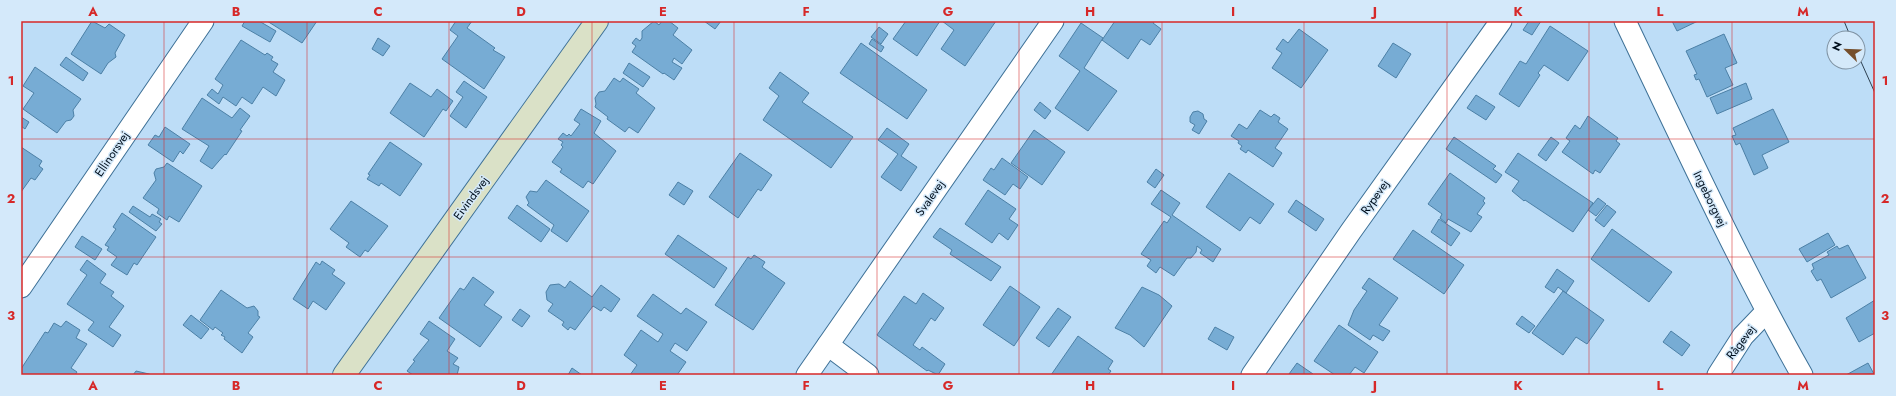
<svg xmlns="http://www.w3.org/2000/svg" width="1896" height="396" viewBox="0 0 1896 396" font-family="Jost,sans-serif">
<rect width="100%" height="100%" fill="#bdddf7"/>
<g fill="#77acd4" stroke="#4c80a6">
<path d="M92 21 105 28 109 24 125 35 115 53 116 57 108 63 101 74 71 54Z"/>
<path d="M245 21H259L276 31 270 42 242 26Z"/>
<path d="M267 21H317L302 43Z"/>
<path d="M456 21H472L467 28 495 48 493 50 505 57 484 89 442 59 458 36 450 30Z"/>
<path d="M654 21 659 25 662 21H669L678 28 673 35 692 50 682 64 674 58 672 62 682 68 674 80 664 73 663 74 632 52 636 46 632 43 636 38 640 41 642 38V31Z"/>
<path d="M704 21H721L715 29Z"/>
<path d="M906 21H940L917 56 893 39Z"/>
<path d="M942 21H996L965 66 941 49 954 30Z"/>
<path d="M1115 21H1154L1153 23 1161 29 1150 45 1141 39 1128 59 1102 40Z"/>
<path d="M1529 21H1541L1532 35 1523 30Z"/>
<path d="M1672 21H1698L1677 31Z"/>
<path d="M1081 23 1103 38 1084 68 1117 91 1088 131 1055 108 1080 71 1059 56Z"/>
<path d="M1550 26 1588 51 1568 81 1544 65 1538 73 1540 75 1519 107 1499 94 1520 61 1526 64Z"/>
<path d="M879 27 888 34 881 44 871 37Z"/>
<path d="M1299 29 1328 50 1301 88 1272 68 1282 53 1276 49 1283 39 1288 43Z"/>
<path d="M1724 34 1737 63 1725 68 1733 85 1707 97 1699 79 1696 80 1694 75 1697 74 1686 51Z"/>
<path d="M378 38 390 46 383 56 372 49Z"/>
<path d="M872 39 884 47 881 52 869 44Z"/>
<path d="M241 40 265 55 267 53 273 57 271 60 278 64 273 72 285 80 276 96 263 87 252 104 242 97 236 106 223 97 219 104 207 95 212 89 218 94 223 85 215 79Z"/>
<path d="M861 43 927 90 907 119 840 73Z"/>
<path d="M1393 43 1411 54 1396 78 1378 66Z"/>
<path d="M66 57 88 73 83 81 60 65Z"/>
<path d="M629 63 650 77 643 87 623 73Z"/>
<path d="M35 67 81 99 73 110 74 116 71 120 66 121 57 133 23 109 34 93 23 86Z"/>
<path d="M780 72 809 93 802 102 853 137 831 168 763 120 779 96 769 88Z"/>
<path d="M614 78 620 82 623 78 639 89 636 93 655 108 638 133 629 127 625 132 607 119 608 117 595 107 596 104 595 98 599 92 605 91Z"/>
<path d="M464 81 487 97 466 128 450 116 463 97 456 92Z"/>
<path d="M410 83 431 97 437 89 453 101 446 111 443 109 424 137 390 113Z"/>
<path d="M1746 83 1752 99 1717 114 1710 98Z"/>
<path d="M1476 95 1495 107 1486 120 1467 108Z"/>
<path d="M202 98 232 118 240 108 250 116 240 130 242 131 226 155 225 154 212 169 200 161 209 146 182 129Z"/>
<path d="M1040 102 1051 111 1045 119 1034 110Z"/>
<path d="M581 109 601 121 594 133 616 151 593 184 588 181 583 188 560 172 562 169 552 162 563 147 561 145 563 142 558 139 563 133 567 136 569 134 571 136 580 124 574 120Z"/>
<path d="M1773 109 1789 142 1762 155 1768 168 1754 175 1740 143 1736 145 1732 136 1736 135 1733 128Z"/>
<path d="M1260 110 1271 117 1274 114 1280 118 1278 122 1288 129 1275 148 1282 153 1273 167 1248 150 1246 153 1240 149 1242 146 1238 143 1239 141 1231 136 1239 124 1247 129Z"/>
<path d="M1198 111 1203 114 1204 119 1207 121 1199 134 1192 130 1195 125 1190 122V117L1193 112Z"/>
<path d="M1588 116 1618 138 1616 141 1620 144 1600 173 1595 170 1593 174 1562 152 1570 141 1566 138 1575 125 1580 129Z"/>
<path d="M21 117 29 122 25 129 21 126Z"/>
<path d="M165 127 190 144 183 154 180 151 173 162 148 145 155 135 159 137Z"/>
<path d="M887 128 909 144 901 156 917 167 901 191 881 177 898 154 878 140Z"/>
<path d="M1034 130 1065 152 1042 185 1011 163Z"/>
<path d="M1454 137 1496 166 1493 169 1502 175 1496 183 1446 149Z"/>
<path d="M1551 137 1559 143 1546 161 1538 155Z"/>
<path d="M390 142 422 164 400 196 381 183 379 186 367 179 370 175 368 174Z"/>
<path d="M21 147 42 161 39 166 43 169 35 180 31 178 21 192Z"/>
<path d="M740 153 772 175 761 191 758 189 738 218 709 197Z"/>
<path d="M1518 153 1593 203 1573 232 1525 200 1524 201 1512 191 1519 181 1505 172Z"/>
<path d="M1002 158 1028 177 1020 189 1013 184 1005 195 983 180 991 168 994 170Z"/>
<path d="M167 163 202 186 179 222 169 216 167 220 157 213 159 209 143 198 156 180 154 173 156 169 164 167Z"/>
<path d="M1156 169 1164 175 1155 188 1147 182Z"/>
<path d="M1229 173 1274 204 1260 224 1250 217 1240 231 1206 207Z"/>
<path d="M1450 173 1485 198 1483 201 1485 203 1477 214 1482 217 1471 232 1448 219 1446 223 1440 218 1442 214 1428 204Z"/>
<path d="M546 180 589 211 567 242 551 231 554 225 527 205 529 203 526 197 530 191 537 192Z"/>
<path d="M678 182 693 191 684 205 669 195Z"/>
<path d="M988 190 1016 209 1009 219 1018 225 1008 240 999 233 992 243 965 224Z"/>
<path d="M1161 190 1180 203 1172 215 1221 249 1213 262 1200 253 1202 250 1197 246 1196 252 1191 258H1187L1174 276 1160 267 1156 273 1147 266 1151 260 1141 254 1164 221 1167 223 1171 217 1151 204Z"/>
<path d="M1598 198 1606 204 1596 216 1588 210Z"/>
<path d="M1296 200 1324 219 1316 231 1288 212Z"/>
<path d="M351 201 388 226 368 252 365 250 360 257 346 247 349 243 330 229Z"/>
<path d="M517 205 550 229 541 242 508 218Z"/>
<path d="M1607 205 1616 212 1604 227 1595 220Z"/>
<path d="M133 206 150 217 152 214 161 219 159 222 162 224 156 231 129 212Z"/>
<path d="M122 213 156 237 137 265 134 263 127 275 111 265 117 257 107 250 109 247 105 245 116 229 113 227Z"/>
<path d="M1439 219 1460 233 1451 246 1431 232Z"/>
<path d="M940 228 1001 267 991 281 950 254 952 250 933 237Z"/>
<path d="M1612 229 1672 272 1649 302 1591 259Z"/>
<path d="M1413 230 1464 265 1444 294 1393 259Z"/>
<path d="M1828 233 1835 245 1807 262 1799 249Z"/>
<path d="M678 235 727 268 714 288 665 254Z"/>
<path d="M82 236 102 249 95 260 75 247Z"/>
<path d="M1848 245 1866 278 1831 298 1821 279 1817 281 1811 271 1814 269 1812 264 1829 255 1827 252 1837 246 1839 249Z"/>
<path d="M754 255 765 262 762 267 785 283 753 330 715 305 748 257 751 259Z"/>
<path d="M87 260 106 274 100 283 114 292 111 296 124 306 109 327 121 335 113 347 88 330 94 322 67 304 87 275 80 270Z"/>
<path d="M322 261 335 270 332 274 345 283 326 310 313 301 308 309 293 299 316 262 320 265Z"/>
<path d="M1557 269 1574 281 1566 293 1558 287 1554 293 1545 287Z"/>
<path d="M473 277 494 292 484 305 502 317 480 347 439 318 460 288 464 290Z"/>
<path d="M1369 278 1398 298 1379 325 1390 331 1383 341 1373 335 1370 340 1348 325 1354 310 1367 291 1362 288Z"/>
<path d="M570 281 592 297 601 285 620 299 611 312 604 307 601 311 593 306 575 330 570 327 568 330 562 325 564 322 548 311 553 304 547 300 546 292 550 285 559 284 565 288Z"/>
<path d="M1010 286 1040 307 1014 346 983 325Z"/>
<path d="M1142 287 1159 295 1172 306 1144 347 1130 335 1115 328Z"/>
<path d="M221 290 247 308 254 306 258 311V316L260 317 248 333 253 337 242 353 224 339 225 337 221 335 223 333 215 327 213 330 200 320Z"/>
<path d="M1563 291 1604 320 1587 344 1576 337 1563 355 1532 333Z"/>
<path d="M923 293 944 308 935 321 931 318 913 345 920 350 922 347 945 364 938 375 928 370 927 371 877 335 904 296 916 304Z"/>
<path d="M653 294 681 314 686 308 707 322 687 351 675 343 670 351 686 362 677 375H630L637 365 624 355 641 330 658 342 663 334 637 316Z"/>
<path d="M1875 300V333L1859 342 1846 318Z"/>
<path d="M1058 308 1071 317 1049 347 1036 338Z"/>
<path d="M520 309 530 316 522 327 512 320Z"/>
<path d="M191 315 209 329 201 339 183 325Z"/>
<path d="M1522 316 1535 326 1529 333 1516 324Z"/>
<path d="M66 321 80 330 76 338 87 344 71 368 77 372 75 375H24L21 373V369L45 332 48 333 54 323 61 327Z"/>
<path d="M429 321 455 339 447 351 458 358 453 364 459 367 457 375H413L407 371 415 361 413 360 429 340 420 334Z"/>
<path d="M1339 325 1378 352 1364 373 1355 367 1349 375H1335L1314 361Z"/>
<path d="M1215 327 1234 337 1227 350 1208 339Z"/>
<path d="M1671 331 1690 345 1682 356 1663 342Z"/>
<path d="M1078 336 1113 361 1108 369 1111 371 1108 375H1051Z"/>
<path d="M1297 363 1313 374 1312 375 1289 374Z"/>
<path d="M1868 363 1874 374 1847 375H1846Z"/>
<path d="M572 368 582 375H568Z"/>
<path d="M136 371 149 374 151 375H133Z"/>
</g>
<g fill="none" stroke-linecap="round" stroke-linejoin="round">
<g stroke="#3e7197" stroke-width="23">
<g id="street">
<path d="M1625 21C1682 140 1737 260 1802 375"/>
<path d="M21 287 203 21"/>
<path d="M828 345 868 375"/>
<path d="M807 375 1053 21"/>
<path d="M1252 375 1351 231 1501 21"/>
<path d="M1718 375 1743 336 1766 312"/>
</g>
</g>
<g stroke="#3e7197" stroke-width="24">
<path id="secondary" d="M344 375 597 21"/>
</g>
<use href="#street" stroke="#fff" stroke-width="21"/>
<use href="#secondary" stroke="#dae1c7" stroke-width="22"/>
<g stroke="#2d4051" stroke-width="1">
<path d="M1844 21 1851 38"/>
<path d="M1858 55 1875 93"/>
</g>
</g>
<path fill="none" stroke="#d62828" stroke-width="1" stroke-opacity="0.55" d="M164 21V375M307 21V375M449 21V375M592 21V375M734 21V375M877 21V375M1019 21V375M1162 21V375M1304 21V375M1447 21V375M1589 21V375M1732 21V375M21 139H1875M21 257H1875"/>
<g text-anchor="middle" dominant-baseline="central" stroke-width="3" stroke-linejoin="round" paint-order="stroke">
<g font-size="12" fill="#000f1d" stroke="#d4e9fa">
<text transform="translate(112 154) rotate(-56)">Ellinorsvej</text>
<text transform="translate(1375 197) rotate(-55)">Rypevej</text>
<text transform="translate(471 198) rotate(-54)">Eivindsvej</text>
<text transform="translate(930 198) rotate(-55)">Svalevej</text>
<text transform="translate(1710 199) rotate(64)">Ingeborgvej</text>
<text transform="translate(1741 342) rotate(-53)">Rågevej</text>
</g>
</g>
<rect width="1896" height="396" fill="none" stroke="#d4e9fa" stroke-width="44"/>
<g transform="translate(1846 50) rotate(293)"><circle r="19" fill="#d4e9fa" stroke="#7f92a2"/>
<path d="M0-3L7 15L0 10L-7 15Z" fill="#754f2c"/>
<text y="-6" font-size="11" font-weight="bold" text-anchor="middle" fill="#000f1d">N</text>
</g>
<rect x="22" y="22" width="1852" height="352" fill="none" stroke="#d62828" stroke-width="1.5"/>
<g font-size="13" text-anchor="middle" font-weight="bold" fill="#d62828">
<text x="93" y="16">A</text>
<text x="236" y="16">B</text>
<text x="378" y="16">C</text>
<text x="521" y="16">D</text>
<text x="663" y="16">E</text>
<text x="806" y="16">F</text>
<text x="948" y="16">G</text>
<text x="1090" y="16">H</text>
<text x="1233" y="16">I</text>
<text x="1375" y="16">J</text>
<text x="1518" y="16">K</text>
<text x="1660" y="16">L</text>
<text x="1803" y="16">M</text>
<text x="11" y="85">1</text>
<text x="1885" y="85">1</text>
<text x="11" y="203">2</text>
<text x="1885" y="203">2</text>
<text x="11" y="320">3</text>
<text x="1885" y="320">3</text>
<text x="93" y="390">A</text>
<text x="236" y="390">B</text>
<text x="378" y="390">C</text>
<text x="521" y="390">D</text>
<text x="663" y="390">E</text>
<text x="806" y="390">F</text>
<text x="948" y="390">G</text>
<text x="1090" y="390">H</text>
<text x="1233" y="390">I</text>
<text x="1375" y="390">J</text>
<text x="1518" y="390">K</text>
<text x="1660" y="390">L</text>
<text x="1803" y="390">M</text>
</g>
</svg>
